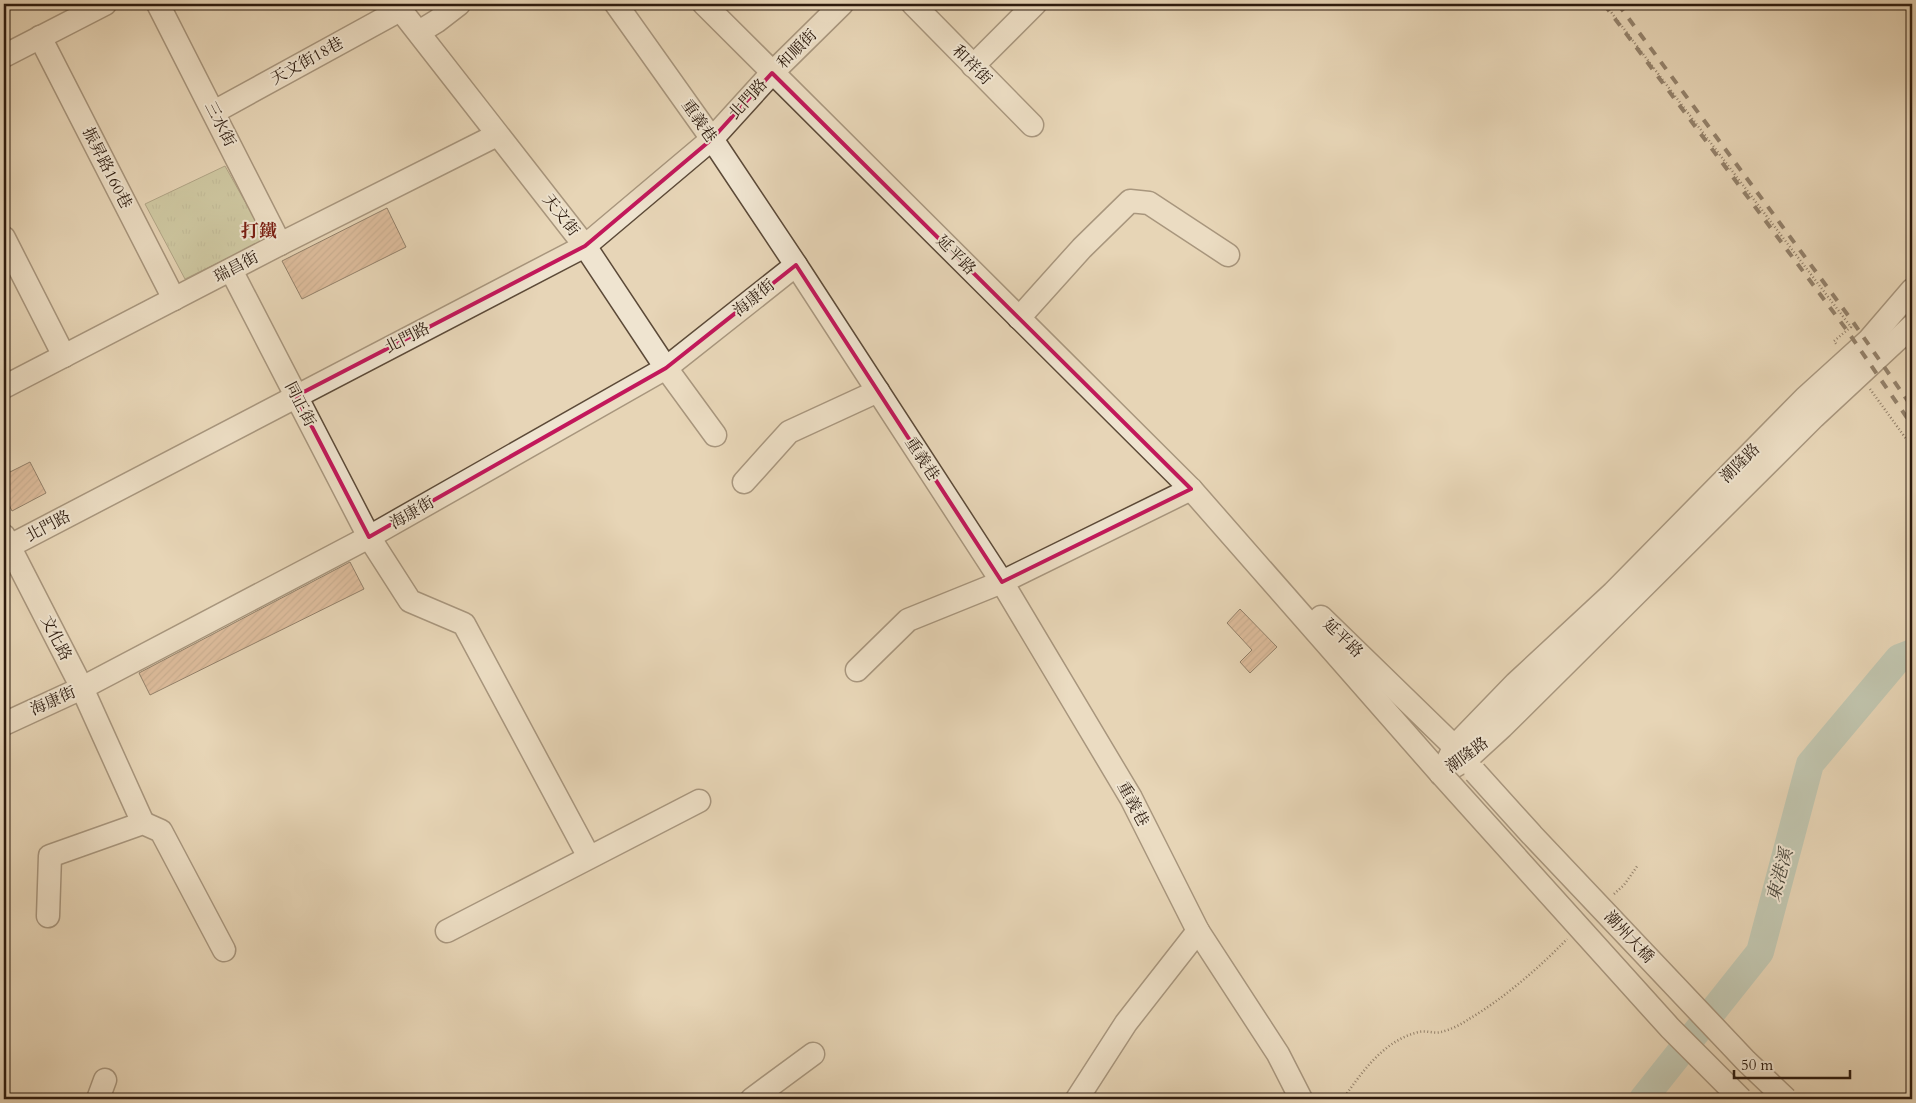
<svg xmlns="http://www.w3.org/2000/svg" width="1916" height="1103" viewBox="0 0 1916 1103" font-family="Cardo,'Noto Serif TC',serif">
<defs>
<pattern id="park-tufts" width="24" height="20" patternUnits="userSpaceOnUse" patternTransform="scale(1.25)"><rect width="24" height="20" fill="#b4bd8f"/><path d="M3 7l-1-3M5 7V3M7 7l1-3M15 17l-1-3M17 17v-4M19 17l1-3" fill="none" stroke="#9ba27a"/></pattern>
<pattern id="building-hatch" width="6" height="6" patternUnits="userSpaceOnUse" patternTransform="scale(1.25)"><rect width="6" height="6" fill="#d2a17e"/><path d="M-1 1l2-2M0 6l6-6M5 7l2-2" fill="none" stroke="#ab8266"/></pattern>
</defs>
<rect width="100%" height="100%" fill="#e7d5b7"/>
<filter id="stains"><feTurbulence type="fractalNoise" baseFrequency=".004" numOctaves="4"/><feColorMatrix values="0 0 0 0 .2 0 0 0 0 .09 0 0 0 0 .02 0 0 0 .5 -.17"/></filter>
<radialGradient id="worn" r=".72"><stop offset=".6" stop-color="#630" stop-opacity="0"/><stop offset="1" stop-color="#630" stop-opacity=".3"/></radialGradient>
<path fill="url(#park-tufts)" stroke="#706c4e" d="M225 166 266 239 185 279 145 204Z"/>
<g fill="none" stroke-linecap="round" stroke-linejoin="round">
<path stroke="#97b9ae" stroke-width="28" d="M1643 1099 1760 952 1810 764 1899 658 1912 653"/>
</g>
<g fill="url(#building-hatch)" stroke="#2d1b0e">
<path d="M387 208 406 247 302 299 282 261Z"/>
<path d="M30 462 46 493 12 511 4 495V475Z"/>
<path d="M350 562 364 589 150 695 139 673Z"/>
<path d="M1240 609 1277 647 1250 673 1240 662 1252 650 1227 623Z"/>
</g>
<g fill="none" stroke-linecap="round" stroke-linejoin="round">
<g stroke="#5c4a38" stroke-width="25">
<g id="minor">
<path d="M158 4 280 244"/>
<path d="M396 4 585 246 666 368 715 435"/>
<path d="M616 4 712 139 796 265 1002 582 1131 798 1198 931 1278 1054 1301 1099"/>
<path d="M704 4 1191 489 1441 774"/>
<path d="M913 4 1032 125"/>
<path d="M419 32 437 21 459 4"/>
<path d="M40 37 174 299"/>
<path d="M4 56 105 4"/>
<path d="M973 66 1035 4"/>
<path d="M214 112 400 10"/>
<path d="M4 238 64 356"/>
<path d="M231 270 369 537 410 601 464 624 589 857"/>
<path d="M1019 318 1082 248 1130 201 1149 203 1228 255"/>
<path d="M4 387 280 244 497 135"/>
<path d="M744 482 789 432 878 391"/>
<path d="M4 536 82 688 143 823"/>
<path d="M4 549 585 246 712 139 772 73 842 4"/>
<path d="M1321 617 1465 757"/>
<path d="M857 670 908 620 1002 582 1191 489"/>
<path d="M4 724 82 688 369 537 666 368 796 265"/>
<path d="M1441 774 1455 746 1516 683 1613 593 1805 398 1869 340 1912 290"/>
<path d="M1441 774 1467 759 1502 727 1814 417 1912 326"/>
<path d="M48 916 50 856 143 823 161 831 224 950"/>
<path d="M447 931 699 801"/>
<path d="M98 1099 105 1080"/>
<path d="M752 1099 813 1054"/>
<path d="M1077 1099 1126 1023 1198 931"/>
</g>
</g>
<g stroke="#2d1b0e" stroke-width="2.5" stroke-dasharray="1 2.5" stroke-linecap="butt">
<path d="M1605 4 1851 327 1834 341 1837 345"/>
<path d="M1870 389 1912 447"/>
<path d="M1614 894 1624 885 1638 865"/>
<path d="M1343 1099C1362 1072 1384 1040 1419 1032 1426 1030 1434 1034 1441 1032 1450 1030 1462 1024 1469 1019 1503 999 1539 968 1567 939"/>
</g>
<use href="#minor" stroke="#efe4d0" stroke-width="22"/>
<g stroke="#2d1b0e" stroke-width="4" stroke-dasharray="9 9" stroke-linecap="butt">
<path d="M1604 4 1846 329 1912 425"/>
<path d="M1618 4 1853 322 1912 407"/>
</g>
<g stroke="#5c4a38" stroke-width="25" stroke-linecap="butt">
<g id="minor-bridge">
<path d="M1475 772 1532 835 1746 1061 1786 1099"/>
<path d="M1441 774 1670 1028 1741 1099"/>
</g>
</g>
<use href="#minor-bridge" stroke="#efe4d0" stroke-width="22"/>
</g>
<path d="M0 0H1916V1103H0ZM772 73 1191 489 1002 582 796 265 666 368 369 537 296 396 585 246 712 139Z" fill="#e7d5b7" fill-opacity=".55" fill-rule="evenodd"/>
<path fill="none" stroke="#c2185b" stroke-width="4" stroke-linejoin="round" d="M772 73 1191 489 1002 582 796 265 666 368 369 537 296 396 585 246 712 139Z"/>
<g text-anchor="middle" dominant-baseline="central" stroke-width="4" stroke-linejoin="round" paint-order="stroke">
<g font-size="16" fill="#2d1b0e" stroke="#efe4d0">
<text transform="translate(797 49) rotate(-45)">和順街</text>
<text transform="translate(307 61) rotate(-29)">天文街18巷</text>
<text transform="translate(972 65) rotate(45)">和祥街</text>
<text transform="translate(748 99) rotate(-47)">北門路</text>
<text transform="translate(699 121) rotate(55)">重義巷</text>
<text transform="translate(220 124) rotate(63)">三水街</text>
<text transform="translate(107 168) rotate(63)">振昇路160巷</text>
<text transform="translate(561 215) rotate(52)">天文街</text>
<text transform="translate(956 255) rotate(45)">延平路</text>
<text transform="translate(236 267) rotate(-28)">瑞昌街</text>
<text transform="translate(754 298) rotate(-39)">海康街</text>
<text transform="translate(407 338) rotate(-27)">北門路</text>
<text transform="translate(300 404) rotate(63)">同正街</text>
<text transform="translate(922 459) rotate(57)">重義巷</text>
<text transform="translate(1740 463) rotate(-45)">潮隆路</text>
<text transform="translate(412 513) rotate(-30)">海康街</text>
<text transform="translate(48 526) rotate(-28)">北門路</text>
<text transform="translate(56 638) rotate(63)">文化路</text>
<text transform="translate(1343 638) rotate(44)">延平路</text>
<text transform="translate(53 701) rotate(-24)">海康街</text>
<text transform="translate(1467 755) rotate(-36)">潮隆路</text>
<text transform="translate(1133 804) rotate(62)">重義巷</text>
<text transform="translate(1629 937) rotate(47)">潮州大橋</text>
</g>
<g font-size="18" font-weight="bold" fill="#7a1f14" stroke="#efe4d0">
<text x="259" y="231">打鐵</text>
</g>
<g font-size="18" font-style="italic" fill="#4d4a3e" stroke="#efe4d0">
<text transform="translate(1780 875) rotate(-75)">東港溪</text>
</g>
</g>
<rect width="1916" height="1103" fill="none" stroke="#e7d5b7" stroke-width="20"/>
<rect x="5" y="5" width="1906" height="1093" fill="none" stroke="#2d1b0e" stroke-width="2.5"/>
<rect x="10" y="10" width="1896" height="1083" fill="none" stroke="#2d1b0e"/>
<path d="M1734 1070v8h116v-8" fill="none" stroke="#2d1b0e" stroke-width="2.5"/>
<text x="1741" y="1070" font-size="15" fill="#2d1b0e" stroke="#efe4d0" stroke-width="4" paint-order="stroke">50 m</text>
<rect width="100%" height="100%" filter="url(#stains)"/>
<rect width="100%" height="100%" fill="url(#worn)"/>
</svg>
